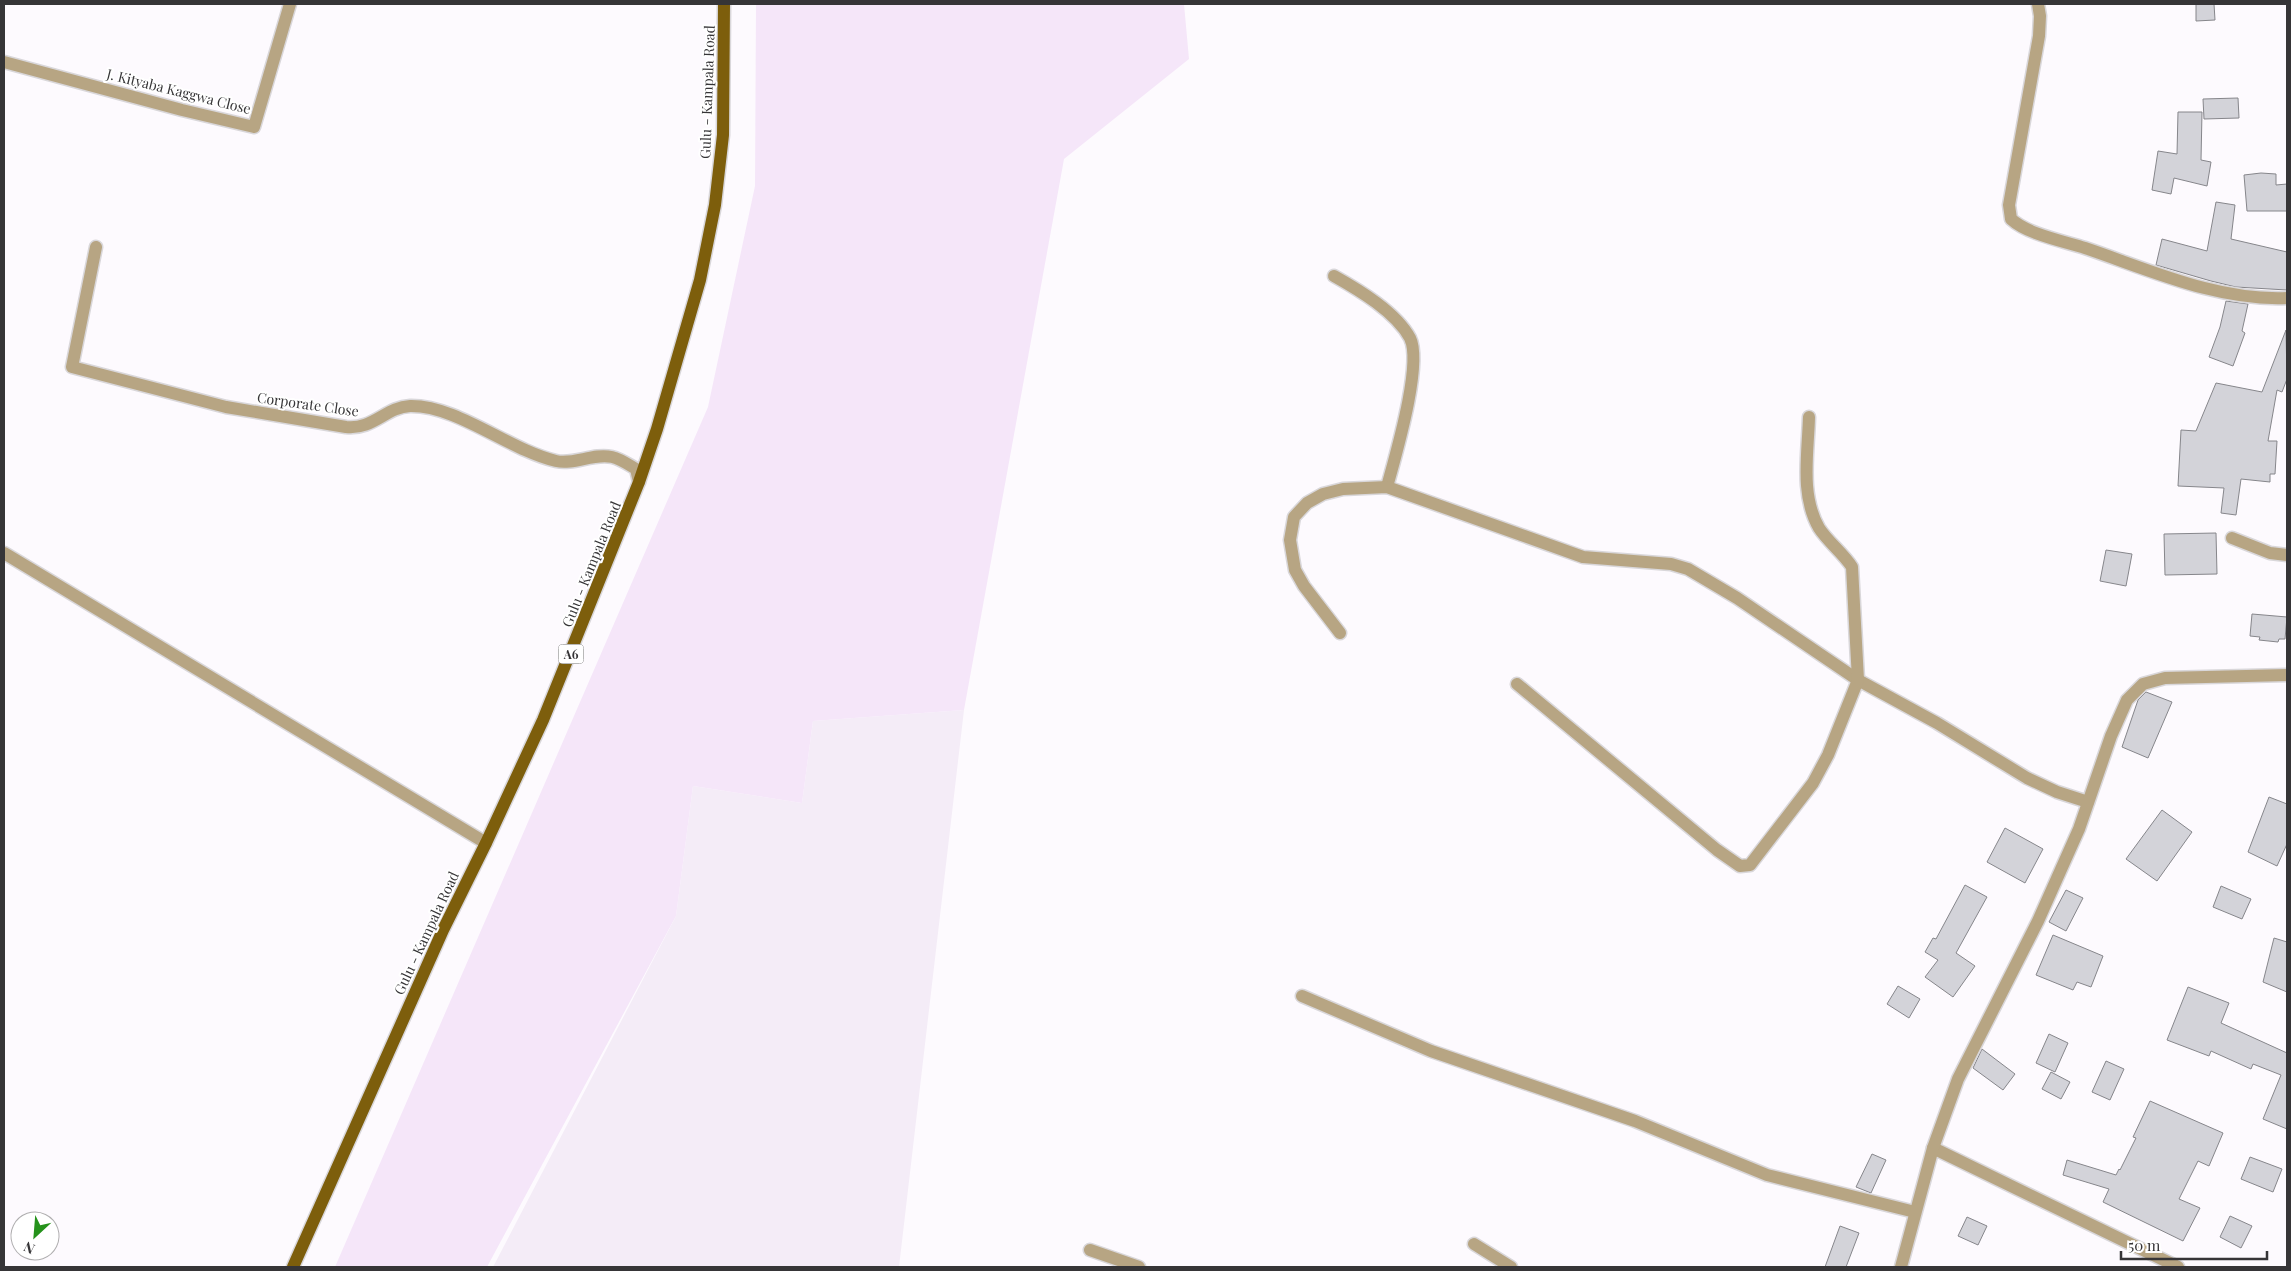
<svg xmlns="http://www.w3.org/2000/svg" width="2291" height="1271" viewBox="0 0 2291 1271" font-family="'Playfair Display',serif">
<rect width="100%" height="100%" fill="#fdfafe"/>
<path fill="#f4ecf7" d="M964 710 899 1267H493L676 916 693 786 802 803 813 721Z"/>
<path fill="#f5e6f9" d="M756 4H1184L1189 59 1064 159 964 710 813 721 802 803 693 786 676 916 487 1267H335L708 407 755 186Z"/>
<g fill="#d3d3d9" stroke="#86868b">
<path d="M2196 4H2214L2215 20 2196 21Z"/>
<path d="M2238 98 2239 118 2204 119 2203 99Z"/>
<path d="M2178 112H2202L2201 160 2211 162 2207 186 2174 178 2171 194 2152 190 2158 151 2177 154Z"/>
<path d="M2261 173 2276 174V185L2287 184V211H2247L2244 175Z"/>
<path d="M2216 202 2235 205 2231 239 2287 252V290L2236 287 2211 281 2156 265 2162 239 2207 251Z"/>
<path d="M2226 301 2248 304 2242 331 2245 333 2233 366 2209 357 2220 327Z"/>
<path d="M2286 330 2287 379 2282 392 2277 390 2268 441H2277L2275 474H2270V482L2241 479 2236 515 2221 513 2224 488 2178 486 2181 430 2196 431 2216 383 2262 392Z"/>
<path d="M2216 533 2217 574 2165 575 2164 534Z"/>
<path d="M2106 550 2132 554 2126 586 2100 581Z"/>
<path d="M2252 614 2287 617 2285 639H2279L2278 642 2259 640 2260 637 2250 636Z"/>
<path d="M2146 692 2172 702 2148 758 2122 747 2138 700Z"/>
<path d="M2269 797 2287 804V844L2277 866 2248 852Z"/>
<path d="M2162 810 2192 832 2157 881 2126 859Z"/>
<path d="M2005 828 2043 849 2025 883 1987 862Z"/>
<path d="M1965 885 1987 897 1956 953 1975 966 1953 997 1925 977 1938 960 1925 952 1933 938 1936 939Z"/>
<path d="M2221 886 2251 899 2242 919 2213 907Z"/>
<path d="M2066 890 2083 898 2066 931 2049 922Z"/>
<path d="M2053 935 2103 956 2091 987 2077 982 2073 990 2036 975Z"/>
<path d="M2274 938 2287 942V992L2263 982Z"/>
<path d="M1898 986 1920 999 1909 1018 1887 1004Z"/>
<path d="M2188 987 2229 1003 2221 1023 2287 1053V1129L2263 1119 2281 1075 2253 1064 2251 1069 2211 1051 2209 1056 2167 1040Z"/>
<path d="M2049 1034 2068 1043 2055 1072 2036 1063Z"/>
<path d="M1982 1049 2015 1074 2003 1090 1973 1068Z"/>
<path d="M2106 1061 2124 1069 2110 1100 2092 1092Z"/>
<path d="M2051 1072 2070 1082 2061 1099 2042 1089Z"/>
<path d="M2150 1101 2223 1133 2209 1166 2198 1161 2179 1199 2200 1208 2183 1241 2103 1202 2109 1189 2063 1175 2067 1160 2116 1175 2119 1169 2120 1170 2136 1138 2133 1137Z"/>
<path d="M1872 1154 1886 1160 1871 1193 1856 1187Z"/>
<path d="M2250 1157 2282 1169 2273 1192 2241 1179Z"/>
<path d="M2230 1216 2252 1226 2241 1248 2220 1237Z"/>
<path d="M1967 1217 1987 1226 1978 1245 1958 1236Z"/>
<path d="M1840 1226 1859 1233 1846 1267H1825Z"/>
</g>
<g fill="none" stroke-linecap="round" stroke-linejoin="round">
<g stroke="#d9d7da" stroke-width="15">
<g id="street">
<path d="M2038 4 2040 16 2039 36 2009 205 2011 219C2027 234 2063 241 2085 248 2150 270 2217 301 2287 298"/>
<path d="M4 62 182 110 254 127 290 4"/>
<path d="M96 247 72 367 226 407 346 427C373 430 386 407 410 406 457 405 509 450 556 461 574 465 593 453 612 457 621 459 629 465 636 469L639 482"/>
<path d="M1334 276C1359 290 1396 312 1410 338 1423 364 1395 457 1387 487"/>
<path d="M2232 538 2270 553 2287 555"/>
<path d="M4 553 486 843"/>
<path d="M1340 633 1304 586 1295 570 1290 540 1294 517 1307 503 1323 494 1343 489 1387 487 1583 557 1671 564 1688 569 1737 598 1858 680 1937 723 2027 778 2057 792 2088 802"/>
<path d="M1517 684 1717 850 1740 866 1750 865 1813 783 1828 755 1858 680 1852 567C1843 553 1828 542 1819 528 1800 495 1808 454 1809 417"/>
<path d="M1302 996 1431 1051 1635 1121 1767 1175 1915 1212"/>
<path d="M1933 1148 2178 1267"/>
<path d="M1474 1244 1511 1267"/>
<path d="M1090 1250 1139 1267"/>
<path d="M1901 1267 1933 1148 1958 1079 2038 921 2079 829 2111 736 2127 700 2143 684 2165 678 2287 675"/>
</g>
</g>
<g stroke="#d9d7da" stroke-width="15">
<path id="primary" d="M293 1267 443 930 486 843 543 720 639 482 657 429 700 280 715 205 723 135 724 4"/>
</g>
<use href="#street" stroke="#b7a583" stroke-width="12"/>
<use href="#primary" stroke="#7d5e0c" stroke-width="12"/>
</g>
<g text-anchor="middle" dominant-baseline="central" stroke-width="4" stroke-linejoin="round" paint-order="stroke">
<rect fill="#fff" stroke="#727273" stroke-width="1" x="558.5" y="644.5" width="25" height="19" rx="4"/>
<g font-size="12" font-weight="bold" fill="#363537">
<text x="571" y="654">A6</text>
</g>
<g font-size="14" fill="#363537" stroke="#fff">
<text transform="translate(179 91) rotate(14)">J. Kityaba Kaggwa Close</text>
<text transform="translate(707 92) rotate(-88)">Gulu - Kampala Road</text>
<text transform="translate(308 404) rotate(8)">Corporate Close</text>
<text transform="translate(591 564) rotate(-68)">Gulu - Kampala Road</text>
<text transform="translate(426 933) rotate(-65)">Gulu - Kampala Road</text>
</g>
</g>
<rect width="2291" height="1271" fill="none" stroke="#363537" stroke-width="10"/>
<g transform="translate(35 1236) rotate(206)"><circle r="24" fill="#ffffff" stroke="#afaeaf"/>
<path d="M0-4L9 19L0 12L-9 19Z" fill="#25921b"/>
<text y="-8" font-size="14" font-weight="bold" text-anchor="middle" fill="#363537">N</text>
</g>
<path d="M2121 1251v8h146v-8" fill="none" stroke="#363537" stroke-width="2.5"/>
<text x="2128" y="1251" font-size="15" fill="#363537" stroke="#ffffff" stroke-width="4" paint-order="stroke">50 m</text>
</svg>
